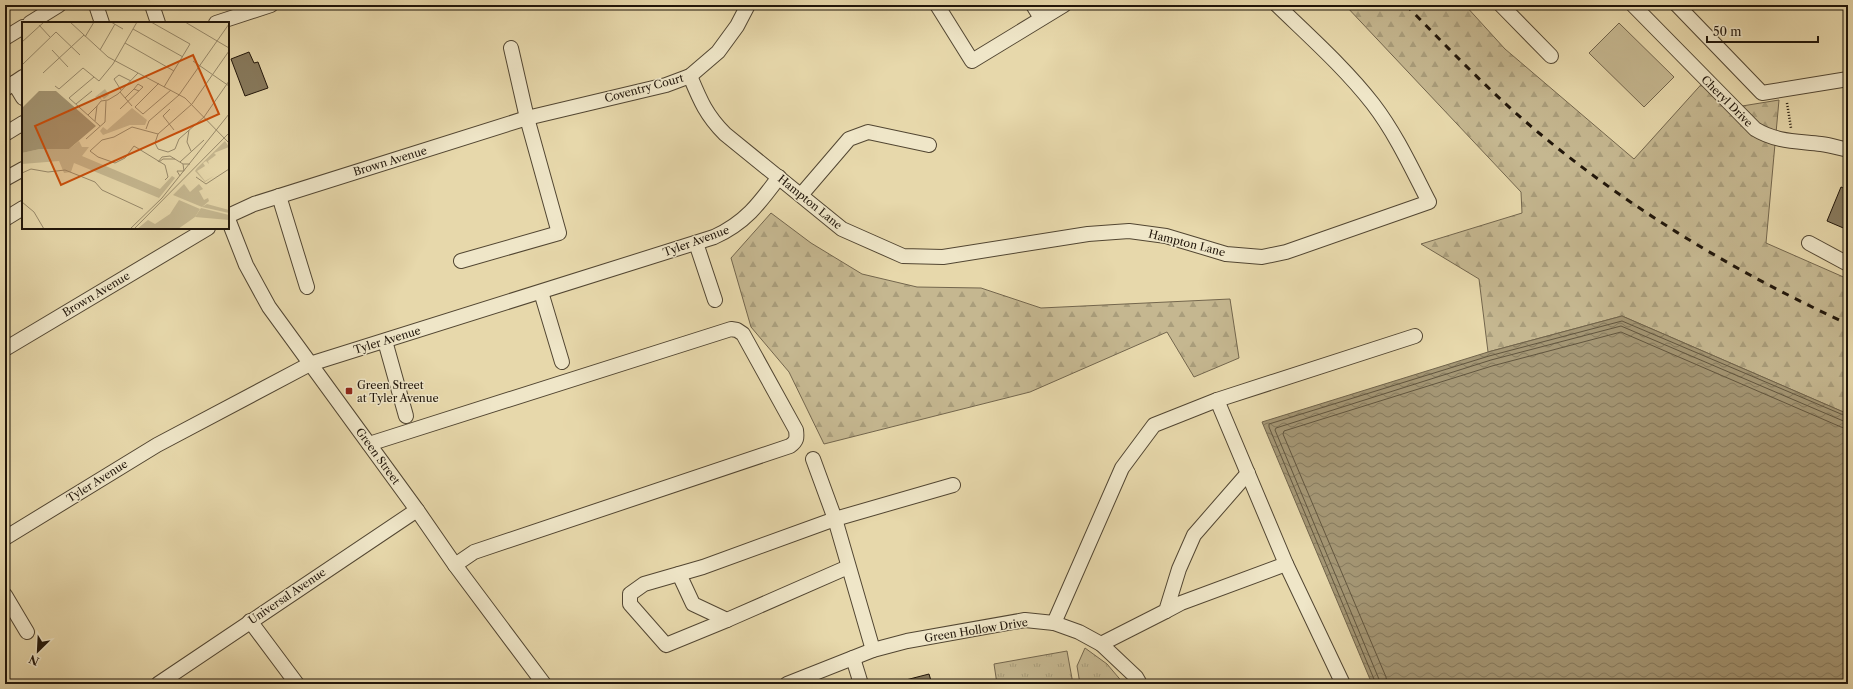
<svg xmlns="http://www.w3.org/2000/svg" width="1853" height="689" viewBox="0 0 1853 689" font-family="'Libre Caslon Text',serif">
<defs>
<pattern id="forest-firs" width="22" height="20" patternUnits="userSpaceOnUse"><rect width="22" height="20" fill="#c5b790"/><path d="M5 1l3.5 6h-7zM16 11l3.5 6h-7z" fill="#a99d7b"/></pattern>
<pattern id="park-tufts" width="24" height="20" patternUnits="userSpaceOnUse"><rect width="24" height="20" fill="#c5b790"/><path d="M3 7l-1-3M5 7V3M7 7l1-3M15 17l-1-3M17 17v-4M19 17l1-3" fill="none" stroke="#a99d7b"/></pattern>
<pattern id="water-waves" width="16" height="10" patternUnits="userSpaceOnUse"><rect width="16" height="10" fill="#a49674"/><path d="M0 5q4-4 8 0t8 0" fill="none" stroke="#85795d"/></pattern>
</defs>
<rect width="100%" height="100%" fill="#e7d8ab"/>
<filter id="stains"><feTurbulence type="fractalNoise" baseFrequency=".005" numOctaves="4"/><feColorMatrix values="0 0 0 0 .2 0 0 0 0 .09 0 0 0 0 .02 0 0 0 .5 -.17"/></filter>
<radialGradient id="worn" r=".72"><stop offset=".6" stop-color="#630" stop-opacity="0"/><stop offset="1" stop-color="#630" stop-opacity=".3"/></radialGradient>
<path fill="#c5b790" stroke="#73664d" d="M1619 23 1674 77 1644 107 1589 53Z"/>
<g fill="url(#forest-firs)" stroke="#73664d">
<path d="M1345 5H1465L1505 49 1634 159 1707 78 1736 107 1779 100 1766 243 1848 279V414L1622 316 1488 352 1479 279 1421 244 1522 213 1521 192Z"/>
<path d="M771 213 811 243 862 274 917 287 981 288 1041 308 1230 299 1239 358 1194 377 1167 332 1030 392 824 444 789 372 751 327 731 258Z"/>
</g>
<g fill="url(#park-tufts)" stroke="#73664d">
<path d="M1085 648 1107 664 1124 684H1080L1077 666Z"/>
<path d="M1067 651 1073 684H997L994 664Z"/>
</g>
<path fill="url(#water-waves)" stroke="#70634a" d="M1622 316 1848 414V684H1372L1262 422 1488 352Z"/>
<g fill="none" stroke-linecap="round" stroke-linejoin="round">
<g stroke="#62563f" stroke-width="1">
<path d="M1376 684 1269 427V424L1489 356 1622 321 1848 417"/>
<path d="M1381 684 1275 430 1276 428 1491 360 1621 326 1848 423"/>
<path d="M1387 684 1386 677 1283 434 1284 431 1492 366 1621 332 1841 427 1848 429"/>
</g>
</g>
<g fill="#887b5e" stroke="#21160a">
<path d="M1844 21H1848V50Z"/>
<path d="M249 52 254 63 258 62 268 88 245 96 231 59Z"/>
<path d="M1841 187 1848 190V230L1827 221Z"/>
<path d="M929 674 932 684H899L898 682Z"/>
</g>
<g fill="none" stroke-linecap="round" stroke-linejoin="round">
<g stroke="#524632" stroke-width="16">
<g id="minor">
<path d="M96 5 102 23"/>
<path d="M152 5 158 23"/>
<path d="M937 5 972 61 1064 5"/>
<path d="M1033 5 1041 18"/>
<path d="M1501 5 1551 56"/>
<path d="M1633 5 1755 129C1776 142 1797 141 1821 144 1830 145 1839 148 1848 150"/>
<path d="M1677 5 1762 93 1848 79"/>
<path d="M30 23 59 5"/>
<path d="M216 23 271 5"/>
<path d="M5 38 23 27"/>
<path d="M690 76C700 100 706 115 725 134L842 229 903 256 943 257 1088 234 1129 231 1166 236 1226 254 1262 257 1286 252 1429 202C1412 169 1396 134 1373 104 1345 68 1310 37 1277 5"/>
<path d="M14 83 23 98"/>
<path d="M5 89 23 77"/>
<path d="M5 134 23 123"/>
<path d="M5 179 23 169"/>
<path d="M801 195 849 139 868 132 929 145"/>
<path d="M279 196 307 287"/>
<path d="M228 216 254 204 527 118 666 85 690 76 718 52 737 26 748 5"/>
<path d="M5 219 23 208"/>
<path d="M228 219 246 265 269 307 417 510 455 565 544 684"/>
<path d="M696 243 715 300"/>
<path d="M1809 243 1848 264"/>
<path d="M461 261 559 233 527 118 511 48"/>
<path d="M541 292 562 362"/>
<path d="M385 341 406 416"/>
<path d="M5 349 208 228"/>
<path d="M1217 400 1286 564 1343 684"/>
<path d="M369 444 731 329 737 330 743 334 796 430C797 438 797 441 790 446L474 552 455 565"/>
<path d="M813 459 835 519 873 650"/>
<path d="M5 538 157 445 310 364 714 237C745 223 759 204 779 177"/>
<path d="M679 574 693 604 727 620 848 567"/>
<path d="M5 595 27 632"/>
<path d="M1166 611 1181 603 1286 564"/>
<path d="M727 620 666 645 630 604V594L644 584 703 567 835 519 953 485"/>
<path d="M250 621 297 684"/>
<path d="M1054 623 1122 468 1154 425 1217 400 1415 336"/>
<path d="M1101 644 1136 677 1140 684"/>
<path d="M853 658 861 684"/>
<path d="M158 684 417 510"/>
<path d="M787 684 873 650 907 641 1025 620 1054 623 1079 632 1101 644 1166 611 1179 569 1194 535 1248 473"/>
</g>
</g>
<path stroke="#21160a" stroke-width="2.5" stroke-dasharray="1 2" stroke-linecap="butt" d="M1787 103 1791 128"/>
<use href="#minor" stroke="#efe6c8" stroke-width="14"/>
<path stroke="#21160a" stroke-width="3" stroke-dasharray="7 7" stroke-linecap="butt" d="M1406 5C1449 49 1492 94 1539 133 1633 211 1737 273 1848 324"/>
</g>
<rect fill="#8f2418" stroke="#efe6c8" stroke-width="1.5" x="345" y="387" width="8" height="8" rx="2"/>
<g text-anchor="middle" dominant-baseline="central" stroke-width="3" stroke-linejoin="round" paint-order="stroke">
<g font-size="11" fill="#21160a" stroke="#efe6c8">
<text transform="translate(644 88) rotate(-15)">Coventry Court</text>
<text transform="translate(1727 101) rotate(45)">Cheryl Drive</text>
<text transform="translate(390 161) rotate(-17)">Brown Avenue</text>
<text transform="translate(810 202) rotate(39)">Hampton Lane</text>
<text transform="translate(696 241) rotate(-20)">Tyler Avenue</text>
<text transform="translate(1187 243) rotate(14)">Hampton Lane</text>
<text transform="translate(96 294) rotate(-31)">Brown Avenue</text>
<text transform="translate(387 340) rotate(-17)">Tyler Avenue</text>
<text transform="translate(378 456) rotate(54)">Green Street</text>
<text transform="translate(97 481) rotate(-32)">Tyler Avenue</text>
<text transform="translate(287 596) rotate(-34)">Universal Avenue</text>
<text transform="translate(976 630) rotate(-9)">Green Hollow Drive</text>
</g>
<g font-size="11" fill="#21160a" stroke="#efe6c8" text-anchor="start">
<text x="357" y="385">Green Street<tspan x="357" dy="13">at Tyler Avenue</tspan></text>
</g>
</g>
<g transform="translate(22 22)">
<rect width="207" height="207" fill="#e7d8ab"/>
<path d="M203 119 207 125 192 131 194 133 186 139 187 142 184 139 181 141 183 144 175 149 183 159 192 154 183 160 173 149 175 146ZM157 178 178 187 173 195 156 207H115L126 198 133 202 148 192Z" fill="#c5b790"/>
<path d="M110 86 125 98 123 103H108L81 113 78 109 81 105 85 108ZM57 119 60 125H67L60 134 138 167 150 154 153 156 137 176 52 141 49 150 42 151 37 139 0 142V131L18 127H47ZM185 182 207 188V191L180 185ZM179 186 207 193V198L173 195Z" fill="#c5b790"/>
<path d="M162 162 168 170 177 162 181 167 177 169 182 178 186 176 187 179 180 185 151 173Z" fill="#c5b790"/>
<path d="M83 67 87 73 82 77 77 72 80 78 73 75Z" fill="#c5b790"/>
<path d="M17 69H34L74 104 47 127H18L0 131V86Z" fill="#a49674"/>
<path fill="none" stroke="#988a6b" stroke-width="1" d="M48 0 86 35 163 76 207 121M89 0 101 7M129 0 168 22 142 65M163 0 207 26M17 3 28 15M111 7 161 35M63 15 72 0M0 20 22 0M103 21 152 49M30 28 46 45M78 28 93 2M207 29 170 82 136 112 133 121 136 127 146 130 153 127 157 117 182 95 207 59M171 39 207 64M0 43 34 10 58 33M21 51 62 13M72 55 47 76 78 104M137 61 113 85 121 92 149 68M33 64 37 67 61 46 77 59 91 42 115 0M99 68 92 57 97 53 109 59M98 70 110 84M103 76 112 67 117 69M54 82 70 69M98 87 121 65 116 62 112 67M148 87 141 94 152 108M66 93 75 84M73 99 75 84 79 79 86 78 96 72 116 51M124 107 127 99 157 73 207 2M167 108 165 120 169 129M136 112 110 105 92 115 80 118 68 129 76 135 93 141 103 136 112 124 143 143 146 155 143 158M64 117 83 100 84 79M136 140 140 135 148 134 161 142M137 140 141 137H153M158 140 182 118M0 151 9 147 26 150 43 148 73 160 80 168 121 187M158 154 155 149H162L161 142H168M174 155 184 162 207 147M0 180 12 190 22 207M108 207 140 176 207 92M112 207 207 111"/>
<path fill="#ca4f0c" fill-opacity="0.15" stroke="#ca4f0c" stroke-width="2" d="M171 33 197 92 39 163 13 104Z"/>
<rect width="207" height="207" fill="none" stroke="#21160a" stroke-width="2"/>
</g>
<rect width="1853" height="689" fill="none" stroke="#e7d8ab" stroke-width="20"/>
<rect x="6" y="6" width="1841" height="677" fill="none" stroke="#21160a" stroke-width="2"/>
<rect x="10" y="10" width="1833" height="669" fill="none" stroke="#21160a"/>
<g transform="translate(38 651) rotate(204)" stroke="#efe6c8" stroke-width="3" paint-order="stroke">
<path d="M0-3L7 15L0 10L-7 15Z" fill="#21160a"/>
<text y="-6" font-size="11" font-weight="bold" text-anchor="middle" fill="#21160a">N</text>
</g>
<path d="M1707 36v6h111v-6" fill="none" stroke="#21160a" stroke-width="2"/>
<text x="1713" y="36" font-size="12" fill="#21160a" stroke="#efe6c8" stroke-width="3" paint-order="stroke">50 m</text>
<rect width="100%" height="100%" filter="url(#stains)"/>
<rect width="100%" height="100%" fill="url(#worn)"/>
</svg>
